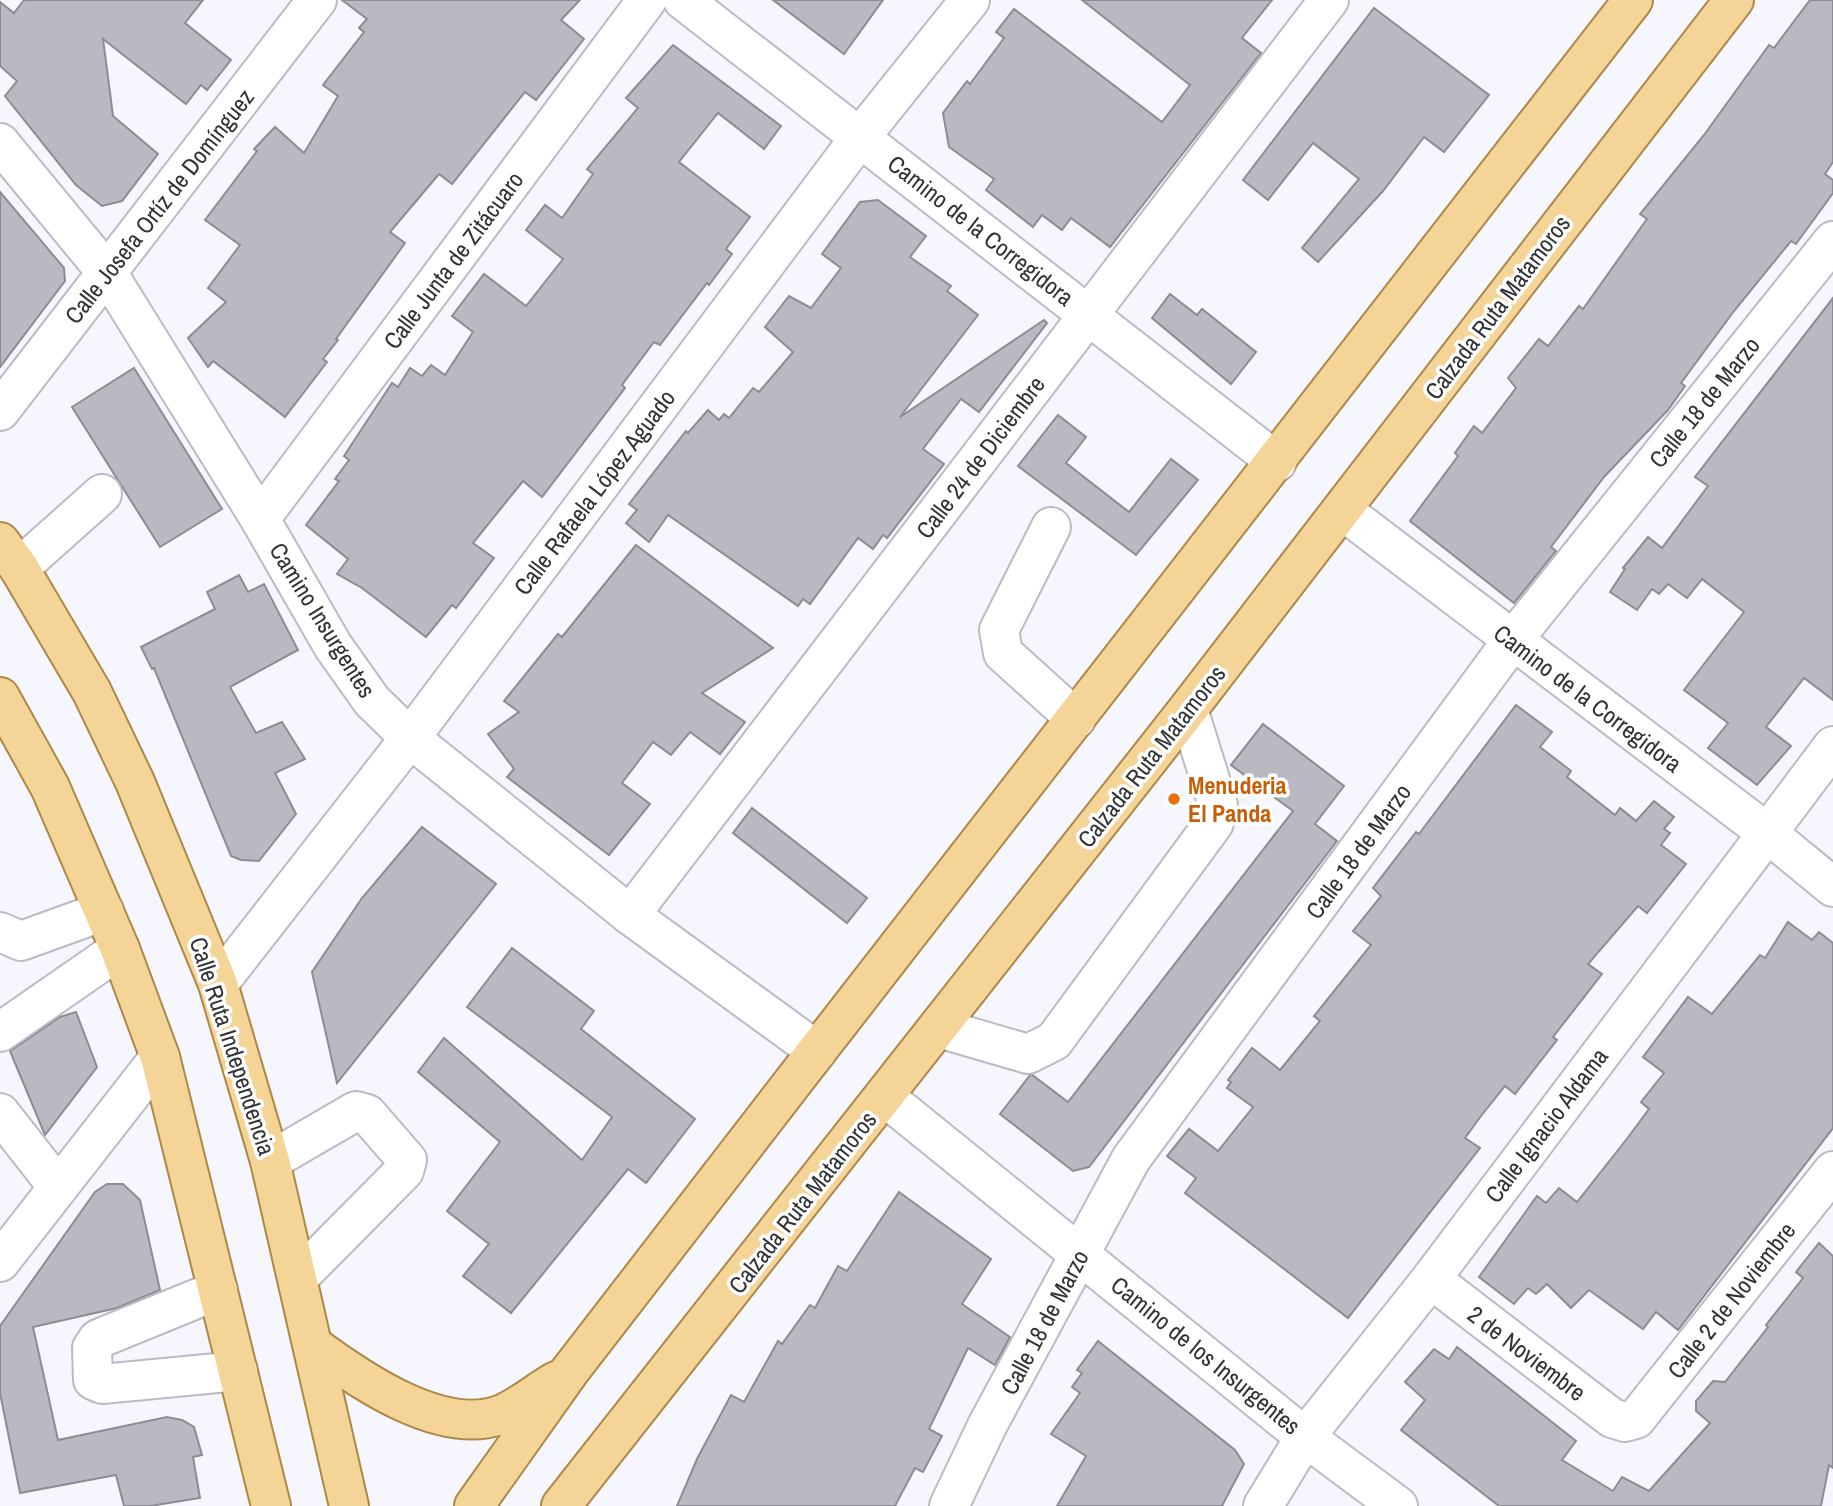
<svg xmlns="http://www.w3.org/2000/svg" width="1833" height="1506" viewBox="0 0 1833 1506" font-family="'Archivo Narrow',sans-serif">
<rect width="100%" height="100%" fill="#f5f6fe"/>
<g fill="#b9b9c1" stroke="#8c8d94" stroke-width="2">
<path d="M24 0H203L185 23 231 60 207 90 201 85 186 104 103 39 113 116 158 154 122 201 102 206 76 185 5 96 17 81 0 66V2L14 13Z"/>
<path d="M342 0H580L561 20 584 39 536 100 525 92 452 184 439 174 390 232 405 243 336 339 338 340 323 359 327 362 285 417 213 361 208 367 188 338 226 302 208 288 240 245 205 220 257 151 254 149 275 127 304 153 338 96 323 85 364 32 359 28 367 19Z"/>
<path d="M773 0H883L844 54Z"/>
<path d="M1082 0H1272L1242 38 1261 53 1110 247 1071 218 1062 230 1042 215 1033 227 986 190 994 179 949 147 943 113 967 81 970 84 1004 38 996 32 1014 9 1162 122 1190 85Z"/>
<path d="M1810 0H1833V162L1825 174 1833 180V193L1796 244 1791 241 1734 311 1681 383 1685 386 1668 410 1604 477 1551 547 1556 551 1514 603 1410 521 1458 456 1455 453 1474 426 1482 433 1516 388 1508 378 1539 339 1548 346 1579 306 1583 309 1647 219 1640 214 1704 135 1769 45 1774 48Z"/>
<path d="M1374 8 1489 95 1444 152 1424 137 1383 191 1318 262 1302 248 1359 179 1313 143 1268 200 1243 180Z"/>
<path d="M673 45 781 126 764 149 718 113 679 162 750 217 726 249 732 254 709 285 707 283 660 345 654 342 622 385 625 388 542 497 523 481 473 543 494 558 456 608 452 605 426 637 362 588 337 574 348 559 306 525 339 481 335 479 349 460 344 456 392 383 398 387 410 368 422 376 431 365 445 375 473 332 452 316 484 274 526 306 563 259 526 230 545 205 562 218 593 174 587 169 638 108 626 98Z"/>
<path d="M0 192 64 268 65 281 0 367Z"/>
<path d="M878 200 926 236 910 257 951 286 947 291 978 315 900 417 1044 320 1047 323 979 412 961 399 923 449 944 464 887 538 883 535 873 549 858 538 810 604 803 599 798 606 668 515 649 542 626 523 637 510 629 504 686 431 688 433 708 410 719 420 724 414 729 418 753 388 759 392 793 352 765 327 789 296 811 308 841 268 822 254 860 202Z"/>
<path d="M1170 294 1197 315 1202 309 1256 352 1231 384 1152 318Z"/>
<path d="M1833 298V700L1804 678 1766 727 1791 746 1757 785 1708 748 1728 723 1684 690 1744 612 1702 579 1687 598 1668 584 1659 594 1652 589 1637 610 1610 592 1625 569 1623 568 1648 537 1662 548 1708 486 1695 477Z"/>
<path d="M134 368 222 509 160 547 72 407Z"/>
<path d="M1058 415 1086 437 1066 463 1129 512 1171 459 1198 480 1136 555 1018 466Z"/>
<path d="M636 545 773 648 702 693 745 722 720 754 690 732 671 755 653 742 622 783 650 804 609 855 507 777 514 769 488 734 519 712 504 701 558 634 562 637Z"/>
<path d="M239 575 248 592 264 584 298 650 230 687 256 733 282 722 305 759 275 773 296 814 259 861 241 860 231 856 154 668 152 669 141 647 215 609 207 592Z"/>
<path d="M1516 705 1552 732 1540 747 1571 771 1567 777 1615 815 1620 808 1636 821 1654 801 1674 817 1664 829 1670 833 1661 845 1686 864 1647 913 1638 906 1588 964 1602 974 1553 1037 1557 1040 1515 1094 1505 1086 1481 1116 1465 1138 1480 1148 1348 1318 1185 1193 1196 1178 1167 1156 1189 1129 1218 1151 1253 1107 1227 1088 1231 1082 1228 1080 1252 1048 1280 1070 1320 1021 1314 1016 1371 945 1353 931 1381 896 1373 888 1416 832 1419 834Z"/>
<path d="M1263 724 1344 786 1315 824 1337 841 1089 1167 1073 1171 1000 1114 1031 1074 1068 1102 1293 811 1231 765Z"/>
<path d="M752 808 867 898 847 923 733 833Z"/>
<path d="M422 827 496 884 337 1083 312 972 362 898Z"/>
<path d="M1788 922 1812 940 1819 932 1833 943V1128L1678 1330 1656 1312 1643 1329 1589 1290 1571 1308 1547 1284 1536 1294 1528 1288 1514 1304 1479 1277 1537 1196 1546 1203 1559 1188 1577 1202 1626 1140 1649 1109 1641 1102 1664 1073 1643 1057 1688 997 1712 1014 1760 955 1765 958Z"/>
<path d="M512 948 594 1011 581 1029 695 1119 646 1183 628 1169 511 1313 463 1276 489 1244 447 1211 500 1142 418 1072 444 1038 582 1160 612 1117 467 1007Z"/>
<path d="M76 1012 97 1067 45 1135 10 1051 60 1017Z"/>
<path d="M107 1184H123L140 1200 160 1290 117 1308 33 1327 58 1440 167 1417 182 1420 194 1427 202 1455 193 1457 200 1498 150 1506H124L116 1475 20 1493 0 1393V1326L95 1192Z"/>
<path d="M899 1192 991 1259 962 1304 1010 1337 995 1365 968 1348 929 1429 942 1436 923 1472 915 1468 895 1506H677L697 1459 731 1395 744 1402 778 1341 782 1344 810 1305 815 1308 838 1266 847 1271Z"/>
<path d="M1819 1243 1833 1256V1468L1829 1465 1821 1506H1499L1401 1430 1425 1400 1405 1382 1434 1349 1449 1359 1457 1347 1576 1441 1562 1460 1613 1491 1622 1477 1649 1491 1710 1423 1696 1411V1401L1713 1381 1725 1382 1768 1327 1766 1325 1803 1278 1796 1272Z"/>
<path d="M1098 1341 1235 1450 1244 1464 1222 1506H1057L1086 1456 1051 1434 1080 1393 1072 1387 1082 1373 1077 1370Z"/>
</g>
<g fill="none" stroke-linecap="round" stroke-linejoin="round">
<g stroke="#bbbbc3" stroke-width="42">
<g id="minor">
<path d="M683 0 1277 462"/>
<path d="M0 143 108 274 260 519 333 646 372 701 410 738 630 915 817 1051"/>
<path d="M0 411 317 0"/>
<path d="M1342 510 1766 832 1833 887"/>
<path d="M260 519 647 0"/>
<path d="M1051 527 999 630 1003 653 1076 719"/>
<path d="M19 568 102 494"/>
<path d="M630 915 1329 0"/>
<path d="M0 932 21 941 104 911"/>
<path d="M218 984 410 738 861 136 970 0"/>
<path d="M939 1028 1028 1054 1054 1041 1214 823 1218 805 1188 709"/>
<path d="M0 1032 120 949"/>
<path d="M885 1097 1305 1437 1398 1506"/>
<path d="M0 1113 58 1187"/>
<path d="M270 1161 356 1111 367 1114 407 1160 404 1171 298 1278"/>
<path d="M0 1262 160 1057"/>
<path d="M1431 1279 1612 1418 1625 1422 1636 1419 1833 1171"/>
<path d="M218 1290 98 1339 92 1348 93 1380 102 1384 238 1371"/>
<path d="M949 1506 988 1424 1131 1159 1512 641 1833 241"/>
<path d="M1263 1506 1305 1437 1431 1279 1833 746"/>
</g>
</g>
<g stroke="#ac8947" stroke-width="42">
<g id="major">
<path d="M0 542 19 568 92 692 135 782 218 984 270 1161 349 1506"/>
<path d="M0 697 50 787 120 949 160 1057 271 1506"/>
<path d="M315 1347C360 1380 441 1436 500 1415 519 1408 538 1391 556 1381"/>
<path d="M474 1506 569 1372 817 1051 1633 0"/>
<path d="M561 1506 1188 709 1734 0"/>
</g>
</g>
<use href="#minor" stroke="#fff" stroke-width="38"/>
<use href="#major" stroke="#f5d497" stroke-width="38"/>
</g>
<circle fill="#e8710a" stroke="#fff" stroke-width="2.5" cx="1174" cy="799" r="7"/>
<g text-anchor="middle" dominant-baseline="central" stroke-width="7" stroke-linejoin="round" paint-order="stroke">
<g font-size="24" fill="#313235" stroke="#fff">
<text transform="translate(159 206) rotate(-52)">Calle Josefa Ortíz de Domínguez</text>
<text transform="translate(981 230) rotate(38)">Camino de la Corregidora</text>
<text transform="translate(453 260) rotate(-53)">Calle Junta de Zitácuaro</text>
<text transform="translate(1497 307) rotate(-53)">Calzada Ruta Matamoros</text>
<text transform="translate(1704 402) rotate(-51)">Calle 18 de Marzo</text>
<text transform="translate(980 457) rotate(-53)">Calle 24 de Diciembre</text>
<text transform="translate(594 492) rotate(-53)">Calle Rafaela López Aguado</text>
<text transform="translate(323 620) rotate(58)">Camino Insurgentes</text>
<text transform="translate(1588 698) rotate(37)">Camino de la Corregidora</text>
<text transform="translate(1151 756) rotate(-52)">Calzada Ruta Matamoros</text>
<text transform="translate(1358 851) rotate(-54)">Calle 18 de Marzo</text>
<text transform="translate(233 1046) rotate(72)">Calle Ruta Independencia</text>
<text transform="translate(1546 1125) rotate(-53)">Calle Ignacio Aldama</text>
<text transform="translate(802 1202) rotate(-52)">Calzada Ruta Matamoros</text>
<text transform="translate(1731 1300) rotate(-52)">Calle 2 de Noviembre</text>
<text transform="translate(1044 1322) rotate(-62)">Calle 18 de Marzo</text>
<text transform="translate(1527 1353) rotate(37)">2 de Noviembre</text>
<text transform="translate(1206 1355) rotate(39)">Camino de los Insurgentes</text>
</g>
<g font-size="24" font-weight="bold" fill="#c56008" stroke="#fff" text-anchor="start">
<text x="1188" y="785">Menuderia<tspan x="1188" dy="28">El Panda</tspan></text>
</g>
</g>
</svg>
